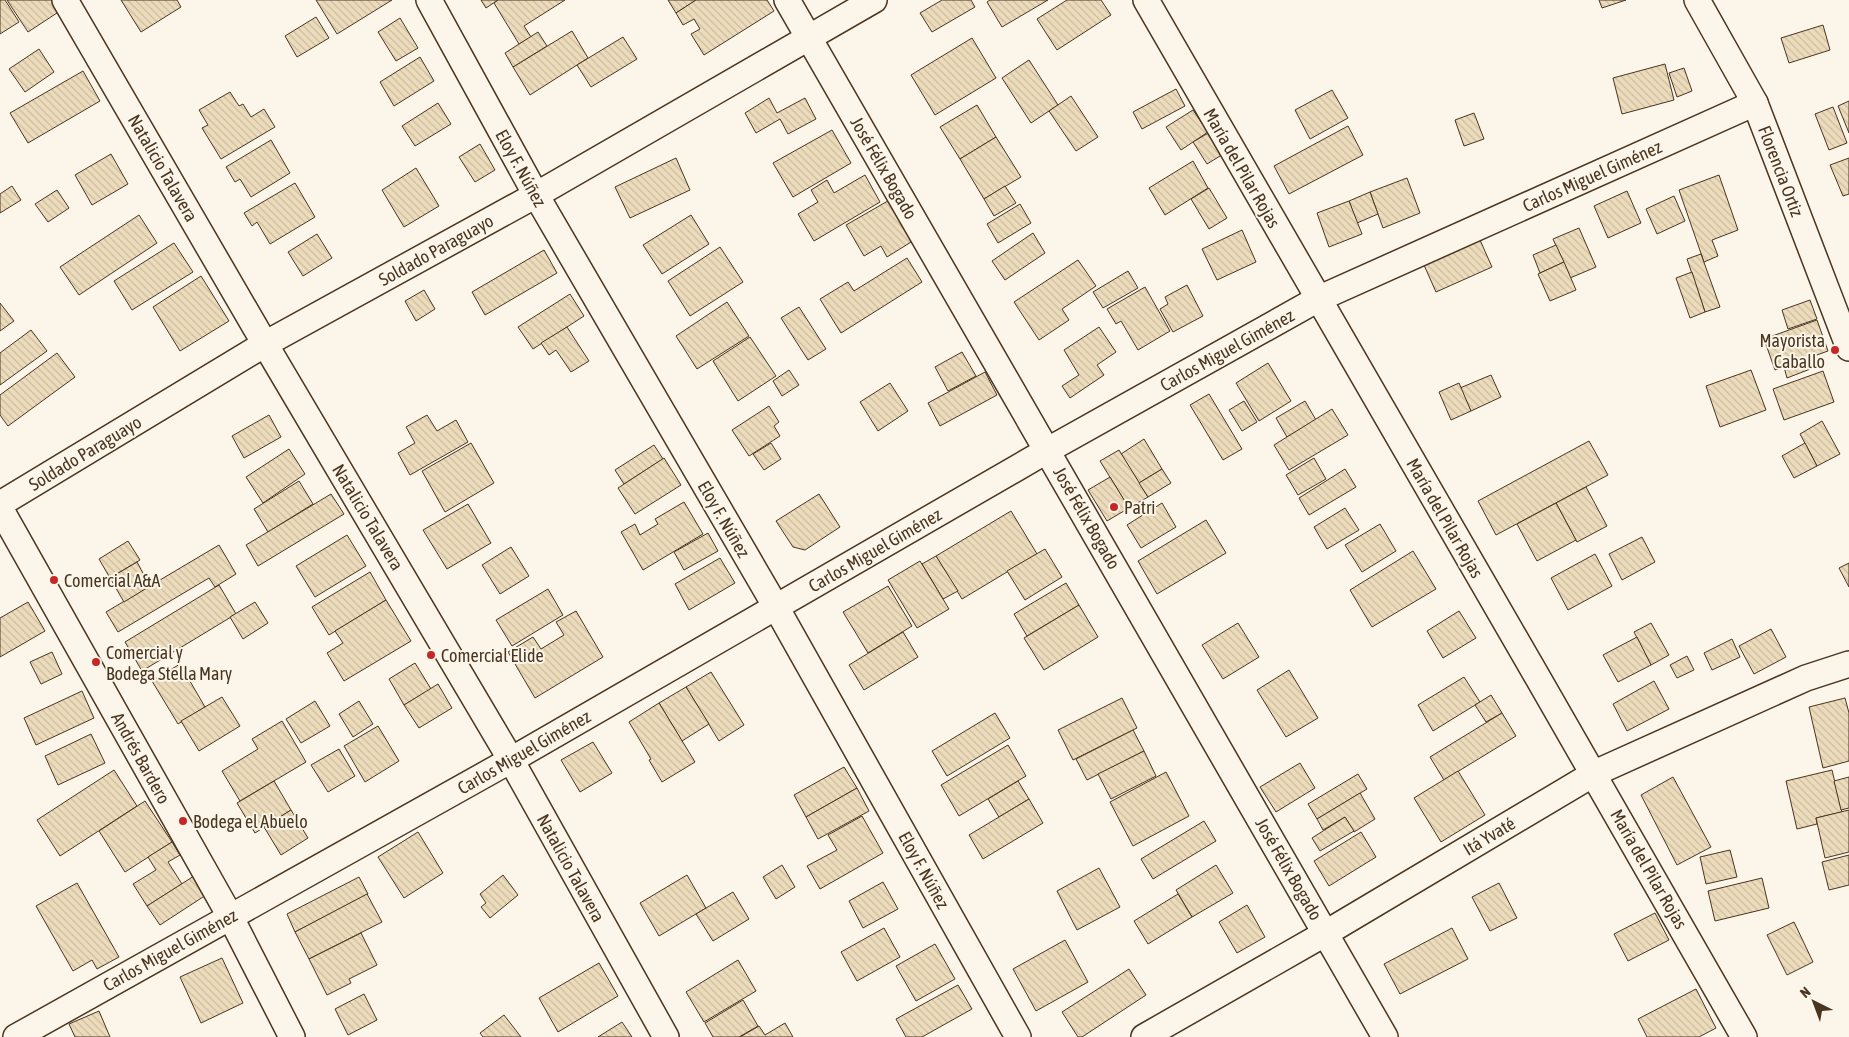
<svg xmlns="http://www.w3.org/2000/svg" width="1849" height="1037" viewBox="0 0 1849 1037" font-family="'Asap Condensed',sans-serif">
<defs>
<pattern id="building-back-hatch" width="6" height="6" patternUnits="userSpaceOnUse" patternTransform="scale(1.25)"><rect width="6" height="6" fill="#ecdcbc"/><path d="M-1 5l2 2M0 0l6 6M5-1l2 2" fill="none" stroke="#ccbda1"/></pattern>
</defs>
<rect width="100%" height="100%" fill="#fbf6e9"/>
<g fill="url(#building-back-hatch)" stroke="#4a3520">
<path d="M0 0H5L19 22 0 34Z"/>
<path d="M7 0H53L60 11 28 32Z"/>
<path d="M121 0H177L181 7 141 32Z"/>
<path d="M316 0H392L337 34Z"/>
<path d="M481 0H498L486 8Z"/>
<path d="M498 0H565L524 26 531 37 519 44 494 3Z"/>
<path d="M668 0H696L676 13Z"/>
<path d="M696 0H767L774 11 704 55 691 34 700 29 694 19 683 25 676 13Z"/>
<path d="M942 0H971L975 7 932 32 920 13Z"/>
<path d="M990 0H1048L1002 27 987 2Z"/>
<path d="M1067 0H1101L1111 15 1057 50 1037 19Z"/>
<path d="M1599 0H1626L1602 8Z"/>
<path d="M316 17 329 38 297 57 285 36Z"/>
<path d="M400 18 418 48 396 61 378 32Z"/>
<path d="M1823 25 1830 50 1789 63 1781 38Z"/>
<path d="M572 31 588 58 530 95 513 67Z"/>
<path d="M538 32 547 46 513 67 505 53Z"/>
<path d="M623 37 637 59 591 87 577 65Z"/>
<path d="M972 38 996 78 935 115 911 75Z"/>
<path d="M39 49 54 72 25 92 9 69Z"/>
<path d="M420 57 434 81 394 106 380 82Z"/>
<path d="M1029 60 1058 105 1031 123 1002 78Z"/>
<path d="M1665 64 1674 100 1622 114 1613 78Z"/>
<path d="M1684 68 1692 91 1677 97 1669 73Z"/>
<path d="M83 71 100 101 28 143 10 113Z"/>
<path d="M1176 89 1185 106 1142 129 1133 112Z"/>
<path d="M1332 90 1348 118 1310 139 1295 110Z"/>
<path d="M230 92 239 106 243 104 251 117 264 109 275 127 221 159 202 128 208 125 199 110Z"/>
<path d="M1071 96 1098 137 1076 151 1049 111Z"/>
<path d="M769 98 777 113 805 98 816 119 788 134 780 119 756 133 745 113Z"/>
<path d="M1849 101V133L1838 106Z"/>
<path d="M438 103 451 124 415 146 402 126Z"/>
<path d="M977 105 996 137 960 159 940 127Z"/>
<path d="M1833 107 1847 143 1829 150 1815 114Z"/>
<path d="M1193 110 1208 132 1181 150 1166 127Z"/>
<path d="M1474 113 1484 139 1464 146 1455 120Z"/>
<path d="M1348 126 1363 155 1289 194 1274 166Z"/>
<path d="M832 130 851 163 793 197 773 163Z"/>
<path d="M1210 132 1225 153 1207 164 1193 142Z"/>
<path d="M996 137 1021 177 984 199 960 159Z"/>
<path d="M271 140 290 173 251 197 240 179 235 182 226 167Z"/>
<path d="M480 144 495 170 475 182 459 157Z"/>
<path d="M111 154 128 184 92 205 75 175Z"/>
<path d="M676 158 690 190 630 218 615 187Z"/>
<path d="M1849 158V194L1843 196 1830 165Z"/>
<path d="M1193 161 1208 188 1165 215 1149 188Z"/>
<path d="M416 168 439 206 404 227 382 190Z"/>
<path d="M865 175 880 202 814 241 798 214 818 202 811 190 827 180 834 193Z"/>
<path d="M1719 175 1738 230 1712 240 1718 256 1704 262 1679 190Z"/>
<path d="M1407 178 1420 213 1383 228 1370 192Z"/>
<path d="M295 183 315 217 270 244 257 222 252 226 244 213Z"/>
<path d="M12 186 21 200 0 213V194Z"/>
<path d="M1005 186 1016 203 994 216 984 199Z"/>
<path d="M1209 188 1227 218 1209 229 1191 199Z"/>
<path d="M57 190 69 208 48 222 35 204Z"/>
<path d="M1627 191 1641 223 1608 238 1594 206Z"/>
<path d="M1370 192 1378 214 1357 223 1349 201Z"/>
<path d="M1674 196 1685 221 1657 234 1646 209Z"/>
<path d="M893 198 916 239 887 257 881 246 864 256 846 225Z"/>
<path d="M1349 201 1362 234 1329 247 1317 213Z"/>
<path d="M1020 204 1031 223 998 243 987 224Z"/>
<path d="M139 215 157 243 79 295 60 267Z"/>
<path d="M691 215 709 244 662 274 643 245Z"/>
<path d="M1579 228 1596 267 1570 278 1553 239Z"/>
<path d="M1242 230 1256 262 1217 280 1202 249Z"/>
<path d="M1033 233 1045 253 1005 280 992 261Z"/>
<path d="M317 234 332 258 303 276 288 252Z"/>
<path d="M1480 240 1492 267 1436 292 1424 265Z"/>
<path d="M174 243 193 272 132 310 114 281Z"/>
<path d="M1556 245 1564 262 1540 273 1533 255Z"/>
<path d="M720 247 743 282 690 316 668 281Z"/>
<path d="M544 250 557 273 485 315 472 292Z"/>
<path d="M1701 254 1720 307 1705 312 1687 259Z"/>
<path d="M907 258 922 282 841 333 820 299 848 282 854 291Z"/>
<path d="M1078 260 1096 286 1062 309 1069 320 1039 340 1014 302Z"/>
<path d="M1564 262 1576 290 1550 301 1538 274Z"/>
<path d="M1128 271 1138 288 1103 308 1093 292Z"/>
<path d="M1692 272 1705 312 1690 318 1676 278Z"/>
<path d="M201 276 229 321 180 351 153 307Z"/>
<path d="M1187 285 1203 316 1173 332 1160 309 1168 304 1165 297Z"/>
<path d="M1145 287 1170 331 1138 350 1121 321 1116 324 1107 309Z"/>
<path d="M424 290 435 309 416 321 405 301Z"/>
<path d="M570 294 584 316 533 349 518 327Z"/>
<path d="M1810 300 1817 319 1788 329 1782 310Z"/>
<path d="M727 302 749 336 697 369 676 336Z"/>
<path d="M0 303 14 321 0 331Z"/>
<path d="M799 307 826 349 808 360 781 318Z"/>
<path d="M1817 320 1828 351 1814 356 1818 366 1787 378 1784 367 1775 370 1764 339Z"/>
<path d="M567 327 589 361 571 372 556 350 549 355 541 343Z"/>
<path d="M1099 327 1116 352 1097 365 1104 375 1070 398 1062 386 1079 375 1064 350Z"/>
<path d="M31 330 47 351 0 385V353Z"/>
<path d="M750 337 776 376 738 401 713 361Z"/>
<path d="M962 352 976 376 948 391 935 367Z"/>
<path d="M57 353 75 377 8 426 0 415V395Z"/>
<path d="M1268 363 1291 401 1259 421 1236 383Z"/>
<path d="M789 370 799 385 782 396 773 381Z"/>
<path d="M1751 370 1766 410 1720 427 1706 386Z"/>
<path d="M1823 371 1834 402 1784 420 1773 389Z"/>
<path d="M985 372 997 395 940 426 928 403Z"/>
<path d="M1491 375 1501 397 1471 411 1460 388Z"/>
<path d="M890 383 908 411 878 431 860 402Z"/>
<path d="M1459 383 1471 411 1451 420 1439 392Z"/>
<path d="M1209 394 1242 449 1223 460 1190 405Z"/>
<path d="M1244 401 1257 422 1242 431 1229 410Z"/>
<path d="M1305 401 1316 420 1287 437 1276 418Z"/>
<path d="M769 406 779 422 774 426 780 436 749 456 732 430Z"/>
<path d="M1332 409 1348 435 1289 470 1274 445Z"/>
<path d="M269 415 281 437 244 458 232 436Z"/>
<path d="M427 415 437 431 456 420 468 442 410 475 398 453 415 443 406 427Z"/>
<path d="M1822 421 1840 454 1817 466 1800 434Z"/>
<path d="M1144 439 1162 469 1139 483 1121 454Z"/>
<path d="M1589 441 1608 475 1496 535 1478 501Z"/>
<path d="M471 443 494 483 445 512 422 471Z"/>
<path d="M771 443 781 459 764 470 753 454Z"/>
<path d="M1805 443 1817 466 1794 478 1782 456Z"/>
<path d="M654 445 663 459 624 484 615 470Z"/>
<path d="M289 449 305 474 263 503 246 477Z"/>
<path d="M1119 450 1148 497 1129 508 1100 461Z"/>
<path d="M664 458 681 485 635 514 618 488Z"/>
<path d="M1314 458 1326 479 1298 495 1286 475Z"/>
<path d="M1162 469 1171 483 1148 497 1139 483Z"/>
<path d="M1345 469 1356 487 1309 515 1299 498Z"/>
<path d="M1110 477 1129 508 1107 521 1088 490Z"/>
<path d="M299 481 313 504 268 532 254 509Z"/>
<path d="M1586 487 1607 526 1577 542 1556 503Z"/>
<path d="M331 494 344 514 258 566 246 545Z"/>
<path d="M819 494 840 527 805 550 793 547 776 521Z"/>
<path d="M684 502 703 534 643 570 621 532 635 524 640 535 658 524 655 519Z"/>
<path d="M1162 503 1176 527 1141 548 1127 525Z"/>
<path d="M1556 503 1576 540 1537 561 1517 524Z"/>
<path d="M468 504 491 543 447 569 423 530Z"/>
<path d="M1345 508 1359 530 1327 549 1314 527Z"/>
<path d="M1011 511 1037 554 962 599 936 556Z"/>
<path d="M1206 520 1226 553 1157 594 1138 561Z"/>
<path d="M1380 524 1396 551 1362 572 1345 545Z"/>
<path d="M708 533 718 551 684 570 674 552Z"/>
<path d="M347 535 366 566 315 597 296 566Z"/>
<path d="M1642 537 1655 562 1622 580 1609 554Z"/>
<path d="M128 541 140 560 110 578 99 559Z"/>
<path d="M219 545 236 574 215 587 209 578 118 632 106 612Z"/>
<path d="M511 547 529 576 500 594 482 565Z"/>
<path d="M1045 549 1062 577 1025 600 1007 571Z"/>
<path d="M1413 551 1436 589 1372 627 1350 590Z"/>
<path d="M1595 554 1612 586 1568 610 1551 578Z"/>
<path d="M936 556 958 591 943 599 922 564Z"/>
<path d="M720 558 735 583 689 610 675 584Z"/>
<path d="M920 561 949 609 917 628 888 580Z"/>
<path d="M137 562 150 586 124 602 110 578Z"/>
<path d="M1849 563V587L1839 568Z"/>
<path d="M370 572 386 600 329 635 312 607Z"/>
<path d="M1066 583 1079 605 1027 636 1014 614Z"/>
<path d="M219 585 236 614 142 671 125 642Z"/>
<path d="M888 586 912 626 868 653 843 612Z"/>
<path d="M548 589 563 615 512 646 496 620Z"/>
<path d="M386 600 411 641 344 681 327 653 343 643 335 631Z"/>
<path d="M28 602 45 631 0 657V618Z"/>
<path d="M255 602 268 623 243 639 230 617Z"/>
<path d="M1079 605 1098 637 1044 670 1024 638Z"/>
<path d="M576 611 603 657 535 698 508 652 533 637 541 649 564 635 556 622Z"/>
<path d="M1459 611 1476 638 1443 658 1427 631Z"/>
<path d="M1238 623 1259 657 1223 679 1202 645Z"/>
<path d="M1651 623 1669 655 1651 665 1634 632Z"/>
<path d="M1771 629 1786 657 1754 674 1739 646Z"/>
<path d="M903 632 918 657 864 690 849 665Z"/>
<path d="M1637 637 1651 665 1618 682 1603 655Z"/>
<path d="M1732 639 1740 657 1712 670 1704 653Z"/>
<path d="M52 652 62 674 41 684 30 662Z"/>
<path d="M1687 656 1694 670 1677 678 1670 665Z"/>
<path d="M415 663 431 689 404 705 389 679Z"/>
<path d="M180 664 205 707 178 724 152 681Z"/>
<path d="M1289 670 1318 718 1286 737 1257 690Z"/>
<path d="M711 672 744 725 719 741 686 687Z"/>
<path d="M1464 677 1480 702 1433 731 1418 705Z"/>
<path d="M1654 681 1669 709 1627 731 1613 704Z"/>
<path d="M438 684 452 708 419 728 404 705Z"/>
<path d="M686 687 709 724 682 741 659 703Z"/>
<path d="M82 691 94 718 36 745 24 718Z"/>
<path d="M1491 695 1502 713 1486 722 1475 705Z"/>
<path d="M222 697 240 726 199 751 181 721Z"/>
<path d="M1122 698 1137 728 1073 760 1058 730Z"/>
<path d="M1845 698 1849 713V761L1823 768 1809 707Z"/>
<path d="M315 701 330 726 301 743 286 719Z"/>
<path d="M359 701 373 724 353 737 339 714Z"/>
<path d="M659 703 695 762 662 782 649 760 651 759 629 722Z"/>
<path d="M995 713 1010 738 947 776 932 751Z"/>
<path d="M1502 713 1516 736 1444 780 1430 757Z"/>
<path d="M282 721 306 762 240 801 222 771 258 749 252 739Z"/>
<path d="M378 726 399 761 365 782 344 746Z"/>
<path d="M1133 730 1144 751 1087 780 1076 759Z"/>
<path d="M91 734 105 763 58 785 45 756Z"/>
<path d="M593 742 612 773 580 792 561 760Z"/>
<path d="M1008 745 1026 776 959 816 941 785Z"/>
<path d="M339 749 355 776 328 792 311 765Z"/>
<path d="M1144 751 1156 776 1111 799 1098 774Z"/>
<path d="M1300 763 1315 788 1276 812 1260 787Z"/>
<path d="M844 767 857 788 806 817 794 795Z"/>
<path d="M114 770 137 806 60 856 37 820Z"/>
<path d="M1832 770 1842 812 1816 818 1817 824 1797 829 1786 781Z"/>
<path d="M1458 771 1485 815 1441 842 1414 798Z"/>
<path d="M1166 772 1189 816 1133 846 1110 802Z"/>
<path d="M1358 774 1367 789 1317 819 1308 804Z"/>
<path d="M1673 777 1711 847 1677 865 1641 795Z"/>
<path d="M1849 777V808L1841 810 1834 781Z"/>
<path d="M274 781 291 810 255 833 237 803Z"/>
<path d="M1018 781 1029 799 999 817 988 799Z"/>
<path d="M857 788 869 811 818 839 806 817Z"/>
<path d="M1360 793 1375 819 1354 832 1345 817 1323 830 1317 819Z"/>
<path d="M1029 799 1043 823 983 859 969 835Z"/>
<path d="M145 801 172 842 125 872 99 831Z"/>
<path d="M291 810 308 838 281 855 264 827Z"/>
<path d="M1849 810V852L1825 858 1816 818Z"/>
<path d="M862 816 883 853 820 889 807 866 837 850 828 835Z"/>
<path d="M1345 817 1354 831 1320 851 1312 838Z"/>
<path d="M1204 821 1216 841 1153 879 1141 859Z"/>
<path d="M418 832 443 873 404 898 378 857Z"/>
<path d="M1361 832 1376 857 1329 886 1314 861Z"/>
<path d="M172 842 180 855 168 862 182 884 147 906 133 884 156 870 148 857Z"/>
<path d="M1730 850 1737 877 1706 884 1700 857Z"/>
<path d="M1849 855V885L1829 890 1822 862Z"/>
<path d="M782 865 795 887 776 899 763 877Z"/>
<path d="M1216 865 1233 893 1192 917 1176 890Z"/>
<path d="M1099 868 1120 907 1077 930 1057 891Z"/>
<path d="M503 875 518 895 490 918 481 907 486 903 480 894Z"/>
<path d="M687 875 706 908 659 936 640 903Z"/>
<path d="M194 876 206 895 160 925 147 906Z"/>
<path d="M359 877 368 894 295 932 287 914Z"/>
<path d="M1762 878 1769 908 1715 921 1708 891Z"/>
<path d="M883 882 898 909 863 928 849 901Z"/>
<path d="M77 883 119 957 97 969 92 960 73 971 36 906Z"/>
<path d="M1499 883 1517 918 1490 931 1472 897Z"/>
<path d="M733 892 749 919 713 941 696 914Z"/>
<path d="M367 894 382 922 309 959 295 932Z"/>
<path d="M1178 894 1192 917 1148 944 1134 921Z"/>
<path d="M1247 905 1265 937 1237 953 1219 922Z"/>
<path d="M1655 913 1669 940 1628 961 1614 934Z"/>
<path d="M1794 922 1813 962 1787 975 1767 935Z"/>
<path d="M884 928 900 957 857 981 841 952Z"/>
<path d="M1452 928 1468 959 1400 994 1384 964Z"/>
<path d="M361 933 377 965 349 979 351 983 327 995 309 959Z"/>
<path d="M1065 940 1088 982 1036 1011 1013 969Z"/>
<path d="M935 944 955 979 916 1001 896 966Z"/>
<path d="M222 958 243 1003 201 1023 180 977Z"/>
<path d="M738 960 756 991 704 1022 686 992Z"/>
<path d="M599 963 618 996 558 1032 539 998Z"/>
<path d="M1129 969 1146 995 1082 1037H1078L1062 1012Z"/>
<path d="M958 985 972 1009 922 1037H906L896 1019Z"/>
<path d="M1696 989 1716 1028 1699 1037H1647L1638 1019Z"/>
<path d="M364 994 377 1020 348 1035 335 1009Z"/>
<path d="M743 1000 758 1026 739 1037H713L705 1023Z"/>
<path d="M99 1011 110 1037H75L69 1024Z"/>
<path d="M504 1015 521 1037H483L480 1033Z"/>
<path d="M622 1022 632 1037H598Z"/>
<path d="M785 1023 793 1037H740L759 1026 765 1035Z"/>
</g>
<g fill="none" stroke-linecap="round" stroke-linejoin="round">
<g stroke="#4a3520" stroke-width="28">
<g id="minor">
<path d="M65 0 265 344 511 760 666 1037"/>
<path d="M429 0 536 195 776 607 1018 1037"/>
<path d="M787 0 1385 1037"/>
<path d="M1146 0C1344 346 1547 690 1744 1037"/>
<path d="M1697 0 1755 103 1849 348"/>
<path d="M0 504 265 344 536 195 874 0"/>
<path d="M0 508 230 916 292 1037"/>
<path d="M16 1037 511 760 1048 450 1318 299 1755 103"/>
<path d="M1144 1037 1326 933 1595 773 1806 678 1849 664"/>
</g>
</g>
<use href="#minor" stroke="#fbf6e9" stroke-width="25"/>
</g>
<g fill="#c62828" stroke="#fbf6e9" stroke-width="2">
<circle cx="1835" cy="350" r="5"/>
<circle cx="1114" cy="507" r="5"/>
<circle cx="54" cy="580" r="5"/>
<circle cx="431" cy="655" r="5"/>
<circle cx="96" cy="662" r="5"/>
<circle cx="183" cy="821" r="5"/>
</g>
<g text-anchor="middle" dominant-baseline="central" stroke-width="4" stroke-linejoin="round" paint-order="stroke">
<g font-size="18" fill="#4a3520" stroke="#fbf6e9">
<text transform="translate(163 168) rotate(60)">Natalicio Talavera</text>
<text transform="translate(521 168) rotate(61)">Eloy F. Núñez</text>
<text transform="translate(884 168) rotate(60)">José Félix Bogado</text>
<text transform="translate(1242 168) rotate(60)">María del Pilar Rojas</text>
<text transform="translate(1781 171) rotate(69)">Florencia Ortiz</text>
<text transform="translate(1592 176) rotate(-24)">Carlos Miguel Giménez</text>
<text transform="translate(436 250) rotate(-29)">Soldado Paraguayo</text>
<text transform="translate(1227 350) rotate(-29)">Carlos Miguel Giménez</text>
<text transform="translate(85 453) rotate(-31)">Soldado Paraguayo</text>
<text transform="translate(368 517) rotate(59)">Natalicio Talavera</text>
<text transform="translate(1087 518) rotate(60)">José Félix Bogado</text>
<text transform="translate(1445 518) rotate(60)">María del Pilar Rojas</text>
<text transform="translate(724 519) rotate(60)">Eloy F. Núñez</text>
<text transform="translate(875 550) rotate(-30)">Carlos Miguel Giménez</text>
<text transform="translate(524 752) rotate(-30)">Carlos Miguel Giménez</text>
<text transform="translate(141 758) rotate(61)">Andrés Bardero</text>
<text transform="translate(1489 836) rotate(-31)">Itá Yvaté</text>
<text transform="translate(571 868) rotate(61)">Natalicio Talavera</text>
<text transform="translate(1289 869) rotate(60)">José Félix Bogado</text>
<text transform="translate(1649 869) rotate(60)">María del Pilar Rojas</text>
<text transform="translate(924 870) rotate(61)">Eloy F. Núñez</text>
<text transform="translate(170 950) rotate(-29)">Carlos Miguel Giménez</text>
</g>
<g font-size="18" fill="#4a3520" stroke="#fbf6e9" text-anchor="start">
<text x="1825" y="340" text-anchor="end">Mayorista<tspan x="1825" dy="21">Caballo</tspan></text>
<text x="1124" y="507">Patri</text>
<text x="64" y="580">Comercial A&amp;A</text>
<text x="106" y="652">Comercial y<tspan x="106" dy="21">Bodega Stella Mary</tspan></text>
<text x="441" y="655">Comercial Elide</text>
<text x="193" y="821">Bodega el Abuelo</text>
</g>
</g>
<g transform="translate(1814 1002) rotate(318)" stroke="#fbf6e9" stroke-width="4" paint-order="stroke">
<path d="M0-4L9 19L0 12L-9 19Z" fill="#4a3520"/>
<text y="-8" font-size="14" font-weight="bold" text-anchor="middle" fill="#4a3520">N</text>
</g>
</svg>
